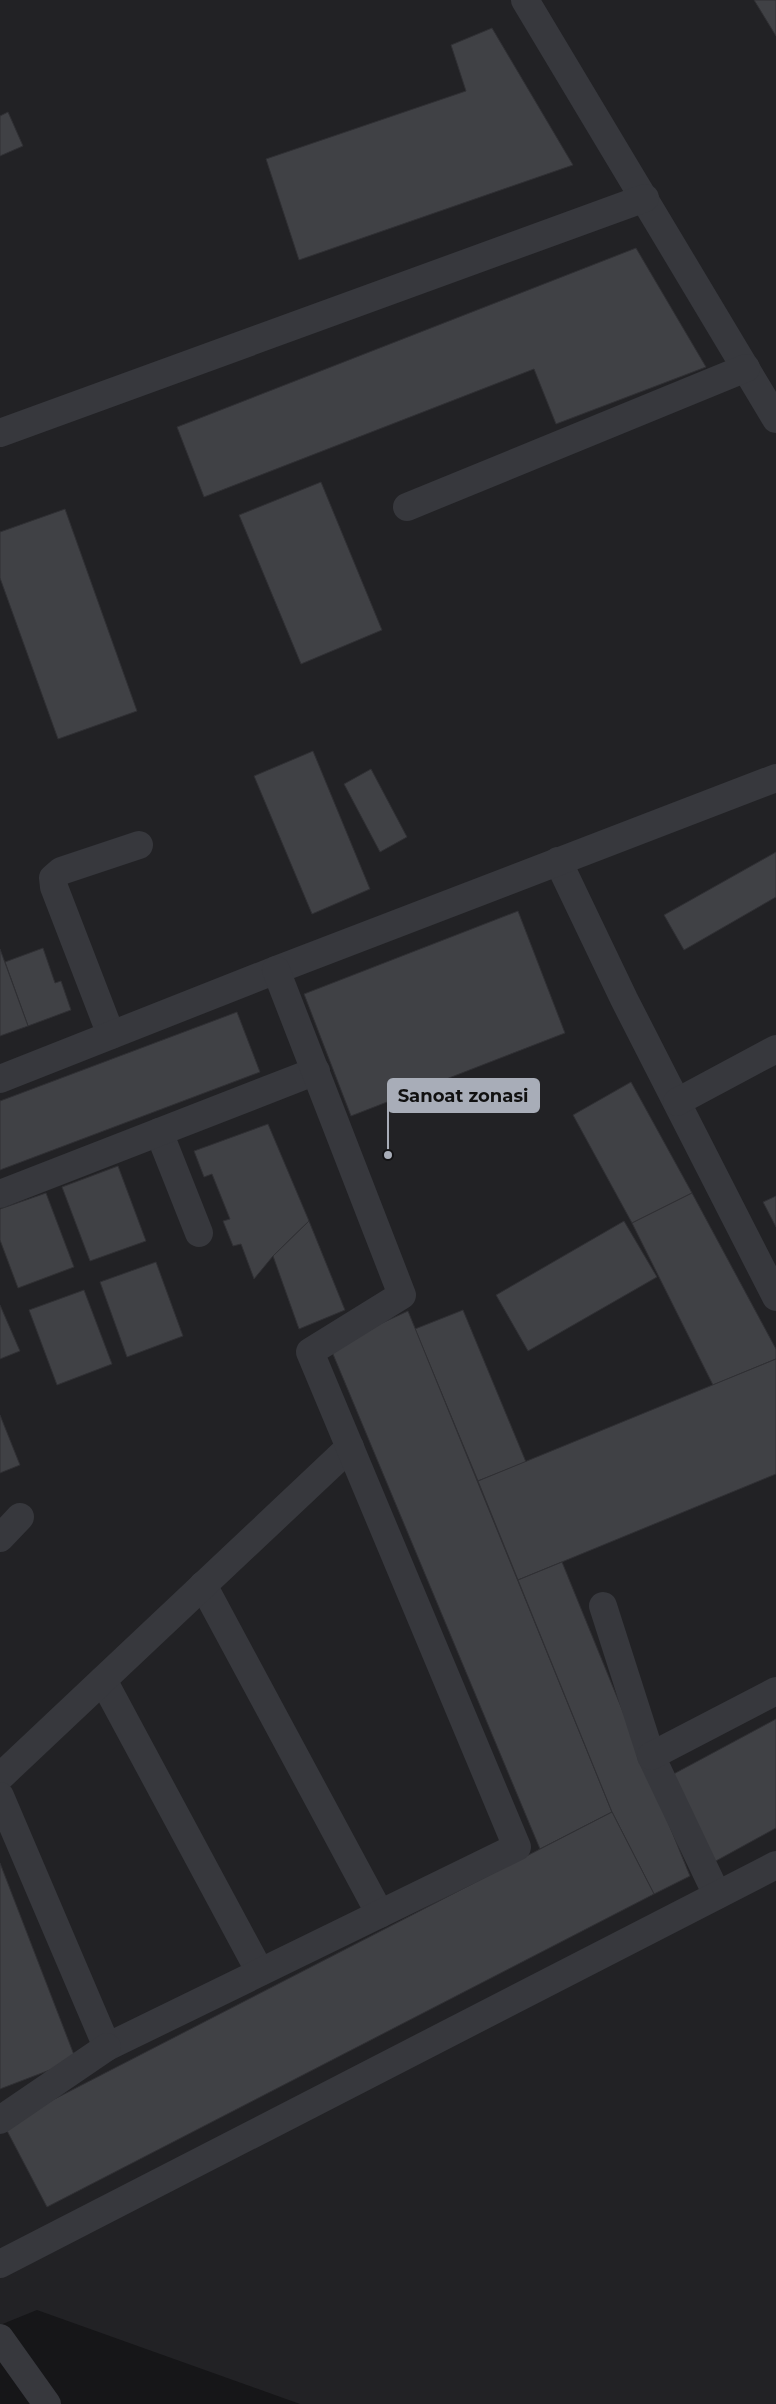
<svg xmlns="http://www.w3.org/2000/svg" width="776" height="2404" viewBox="0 0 776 2404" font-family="Montserrat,sans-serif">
<rect width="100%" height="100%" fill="#161618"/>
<path fill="#222225" d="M0 0H776V2404H300L37 2310 0 2325Z"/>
<g fill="#404145" stroke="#303034">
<path d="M754 0H776V36Z"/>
<path d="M492 28 573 165 299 260 266 159 466 91 451 45Z"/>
<path d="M8 112 23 146 0 156V116Z"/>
<path d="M636 248 706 367 556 424 534 369 204 497 177 427Z"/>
<path d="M321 482 382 630 301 664 239 515Z"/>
<path d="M65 509 137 711 58 739 0 578V532Z"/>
<path d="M313 751 370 889 312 914 254 776Z"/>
<path d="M371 769 407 837 380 852 344 784Z"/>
<path d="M776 852V897L684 950 664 915Z"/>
<path d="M518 911 565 1033 351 1116 304 994Z"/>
<path d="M43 948 55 983 61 981 71 1010 28 1026 5 962Z"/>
<path d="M0 949 28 1026 0 1036Z"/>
<path d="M237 1012 260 1072 0 1170V1101Z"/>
<path d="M631 1082 692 1193 632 1223 573 1115Z"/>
<path d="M268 1124 309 1221 273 1256 254 1279 241 1244 233 1246 223 1221 230 1219 212 1174 204 1177 194 1151Z"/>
<path d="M118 1166 146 1241 90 1261 62 1187Z"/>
<path d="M46 1193 74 1267 18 1288 0 1240V1209Z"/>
<path d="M692 1193 776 1349V1359L713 1385 632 1223Z"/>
<path d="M776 1196V1227L763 1202Z"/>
<path d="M309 1221 345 1310 299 1329 273 1256Z"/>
<path d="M624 1221 657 1277 528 1351 496 1295Z"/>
<path d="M156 1262 183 1336 127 1357 100 1282Z"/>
<path d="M84 1290 112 1364 57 1385 29 1310Z"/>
<path d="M0 1305 20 1351 0 1359Z"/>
<path d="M463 1310 526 1462 478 1481 415 1329Z"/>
<path d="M408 1311 612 1812 540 1849 330 1347Z"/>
<path d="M776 1359V1474L518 1580 478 1481Z"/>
<path d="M0 1415 20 1465 0 1473Z"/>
<path d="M562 1562 690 1876 654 1894 612 1812 518 1580Z"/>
<path d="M776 1719V1828L714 1862 668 1777Z"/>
<path d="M612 1812 654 1894 47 2207 4 2125Z"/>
<path d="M0 1863 76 2060 0 2089Z"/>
</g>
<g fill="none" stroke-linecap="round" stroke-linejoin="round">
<g stroke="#37383d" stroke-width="28">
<path d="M525 0 776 419"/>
<path d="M0 433 645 198"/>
<path d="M407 507 746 368"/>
<path d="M558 861 624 999 776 1297"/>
<path d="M111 1035 54 887 53 878 61 871 139 845"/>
<path d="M0 1079 276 970 776 778"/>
<path d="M677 1102 776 1049"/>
<path d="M159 1132 199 1233"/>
<path d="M0 1194 316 1071"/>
<path d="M0 1538 20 1517"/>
<path d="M203 1585 380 1914"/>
<path d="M603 1606 651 1756 717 1895"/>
<path d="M103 1680 260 1972"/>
<path d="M651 1756 776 1691"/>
<path d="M0 1777 350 1447"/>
<path d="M0 1796 107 2047 517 1847 310 1352 402 1295 276 970"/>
<path d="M0 2120 107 2047"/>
<path d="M0 2264 776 1865"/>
<path d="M0 2338 47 2404"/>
</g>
</g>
<path fill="none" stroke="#a8adb8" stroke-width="2" d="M388 1155L388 1095"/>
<circle fill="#a8adb8" stroke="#111113" stroke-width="2" cx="388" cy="1155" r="5"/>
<rect fill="#a8adb8" stroke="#a8adb8" stroke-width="2" x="388" y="1079" width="151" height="33" rx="5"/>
<g font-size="18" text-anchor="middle" font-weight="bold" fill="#111">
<text x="463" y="1102">Sanoat zonasi</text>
</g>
</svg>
